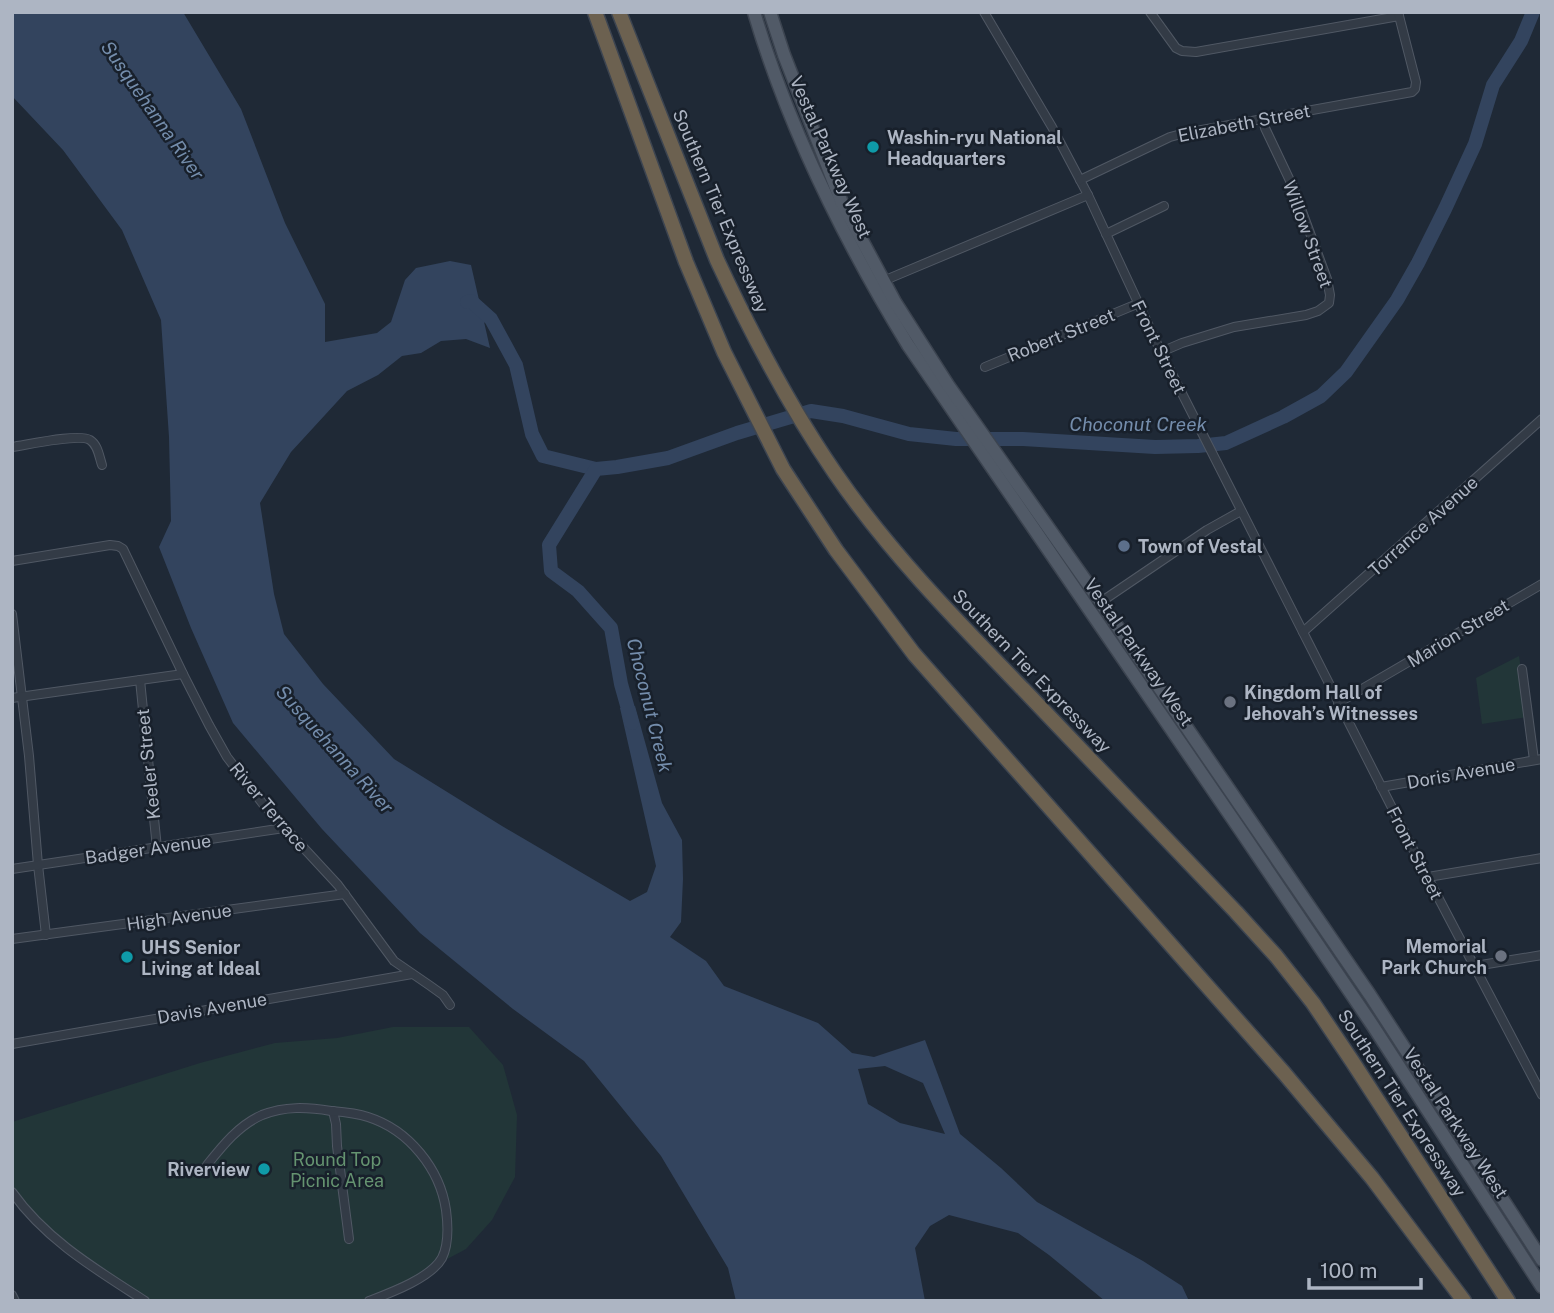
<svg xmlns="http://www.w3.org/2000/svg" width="1554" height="1313" viewBox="0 0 1554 1313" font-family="'Public Sans',sans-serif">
<rect width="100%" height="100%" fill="#1f2936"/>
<g fill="#223638">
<path d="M1519 656 1528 717 1482 724 1476 678Z"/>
<path d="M393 1027H469L503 1065 517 1115 515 1177 492 1220 466 1249 369 1301H145L85 1262 16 1198 12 1192V1122L200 1063 275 1043 337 1038Z"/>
</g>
<path fill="#33445e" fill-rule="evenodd" d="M12 12H183L241 109 285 223 325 304V342L377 333 391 322 405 280 416 268 450 261 471 265 490 348 466 339 441 341 421 353 402 356 378 375 347 391 291 452 260 503 274 594 284 634 323 684 394 759 502 826 630 901 647 892 656 866 620 708 635 706 662 803 682 840 683 879 681 922 670 937 706 961 724 986 818 1023 852 1053 874 1057 925 1040 960 1134 1001 1168 1037 1202 1143 1261 1182 1286 1189 1301H1105L1049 1255 1018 1233 949 1215 930 1226 915 1248 925 1301H736L728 1268 661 1156 584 1061 513 1009 420 933 322 829 233 723 191 628 159 547 171 521 169 437 161 320 122 230 63 150 12 96ZM885 1066 923 1083 945 1134 900 1123 868 1104 858 1069Z"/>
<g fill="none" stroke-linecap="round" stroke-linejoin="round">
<g stroke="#33445e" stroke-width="14">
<path d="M467 302 471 301 491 319 516 365 532 434 543 456 596 469"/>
<path d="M632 723 621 684 611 628 578 591 551 571 549 545 596 469 617 467 668 458 737 433 811 411 843 416 909 434 956 439H1023L1155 447 1198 446 1226 443 1283 417 1321 396 1346 372 1397 300 1418 263 1445 209 1475 144 1493 85 1521 41 1533 12"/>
</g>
<g stroke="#505864" stroke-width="10">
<g id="street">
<path d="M984 12 1052 127 1088 195 1161 352 1418 859 1542 1095"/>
<path d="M1150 12 1176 48 1182 51 1196 52 1399 16"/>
<path d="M1080 180 1170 137 1185 133 1412 92 1415 89 1416 82 1398 12"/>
<path d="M1106 234 1164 206"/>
<path d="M883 281 1088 195"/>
<path d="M1161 352 1182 343 1234 327 1306 315 1318 311 1329 303 1330 295 1327 279 1293 187 1265 128 1263 119"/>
<path d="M985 367 1137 304"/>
<path d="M12 447C27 445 79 433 90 440 98 445 99 456 102 465"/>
<path d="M12 561 110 545 118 546 123 549 183 674 209 725 227 757 263 804 338 885 394 961 429 985 443 995 450 1005"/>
<path d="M1089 610 1207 530 1241 511"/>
<path d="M12 614 29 756 38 865 46 935"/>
<path d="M1303 632 1542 419"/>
<path d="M1522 669 1534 760"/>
<path d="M140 680 157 848"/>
<path d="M12 698 183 674"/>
<path d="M1338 703 1542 584"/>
<path d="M1381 787 1542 759"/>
<path d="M12 869 284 828"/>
<path d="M1428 877 1542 858"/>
<path d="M12 939 345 894"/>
<path d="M1475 966 1542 955"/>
<path d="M12 1044 412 974"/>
<path d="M333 1111 336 1124 337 1146 349 1239"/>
<path d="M207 1165C223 1145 239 1125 262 1115 285 1106 307 1107 331 1111 343 1112 356 1113 368 1117 409 1130 440 1169 446 1210 448 1225 449 1244 442 1258 431 1278 390 1293 369 1301"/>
<path d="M12 1192C46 1240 97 1270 145 1301"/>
<path d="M12 1295 15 1301"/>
</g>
</g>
<g stroke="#3c4450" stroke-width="15">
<g id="primary">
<path d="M754 12C789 130 844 240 908 345L1241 831 1373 1026 1542 1287"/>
<path d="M770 12 784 55 842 203 895 302 948 385 1100 601 1370 995 1542 1260"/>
</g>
</g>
<g stroke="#3d4551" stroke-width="17">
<g id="highway">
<path d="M595 12 686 262 724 352 783 469 836 550 914 654 1284 1073 1372 1178 1464 1301"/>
<path d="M619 12 717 260C751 333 789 406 835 473 889 552 957 621 1023 689 1094 763 1165 837 1236 912L1276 956 1313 1003 1352 1061 1508 1301"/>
</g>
</g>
<use href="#street" stroke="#333b46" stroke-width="8"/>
<use href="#primary" stroke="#515a67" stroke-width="12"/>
<use href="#highway" stroke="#6c6150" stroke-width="14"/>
</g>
<g fill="#0f9aa8" stroke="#18202b" stroke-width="2.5">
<circle cx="873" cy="147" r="7"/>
<circle cx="127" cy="957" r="7"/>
<circle cx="264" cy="1169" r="7"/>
</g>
<circle fill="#5c6f8a" stroke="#18202b" stroke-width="2.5" cx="1124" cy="546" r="7"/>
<g fill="#6b7280" stroke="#18202b" stroke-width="2.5">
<circle cx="1230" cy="702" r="7"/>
<circle cx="1501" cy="956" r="7"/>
</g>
<g text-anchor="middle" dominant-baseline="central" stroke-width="5" stroke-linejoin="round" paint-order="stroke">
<g font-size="18" fill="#adb5c3" stroke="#18202b">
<text transform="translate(1244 123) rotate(-11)">Elizabeth Street</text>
<text transform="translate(831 157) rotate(66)">Vestal Parkway West</text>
<text transform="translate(721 211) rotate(67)">Southern Tier Expressway</text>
<text transform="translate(1308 234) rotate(70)">Willow Street</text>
<text transform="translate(1061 335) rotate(-22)">Robert Street</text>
<text transform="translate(1159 347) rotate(64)">Front Street</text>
<text transform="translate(1423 526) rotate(-42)">Torrance Avenue</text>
<text transform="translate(1458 633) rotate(-31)">Marion Street</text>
<text transform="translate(1139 652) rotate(55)">Vestal Parkway West</text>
<text transform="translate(1032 671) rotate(46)">Southern Tier Expressway</text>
<text transform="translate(148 764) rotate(-96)">Keeler Street</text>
<text transform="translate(1461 773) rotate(-10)">Doris Avenue</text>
<text transform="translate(269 807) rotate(50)">River Terrace</text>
<text transform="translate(148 849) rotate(-8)">Badger Avenue</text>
<text transform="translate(1415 853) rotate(63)">Front Street</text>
<text transform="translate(179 917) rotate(-8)">High Avenue</text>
<text transform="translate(212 1008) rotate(-10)">Davis Avenue</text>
<text transform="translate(1402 1103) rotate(57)">Southern Tier Expressway</text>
<text transform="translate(1456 1123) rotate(57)">Vestal Parkway West</text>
</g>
<g font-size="18" font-weight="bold" fill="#adb5c3" stroke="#18202b" text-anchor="start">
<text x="887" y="137">Washin-ryu National<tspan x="887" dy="21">Headquarters</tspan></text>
<text x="1138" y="546">Town of Vestal</text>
<text x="1244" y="692">Kingdom Hall of<tspan x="1244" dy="21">Jehovah’s Witnesses</tspan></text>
<text x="1487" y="946" text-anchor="end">Memorial<tspan x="1487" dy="21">Park Church</tspan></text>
<text x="141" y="947">UHS Senior<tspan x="141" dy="21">Living at Ideal</tspan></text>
<text x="250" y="1169" text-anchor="end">Riverview</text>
</g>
<g font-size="18" fill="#659370" stroke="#18202b">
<text x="337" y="1159">Round Top<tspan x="337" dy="21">Picnic Area</tspan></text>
</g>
<g font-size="19" font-style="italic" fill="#748dac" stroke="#18202b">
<text transform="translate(153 110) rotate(55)">Susquehanna River</text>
<text x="1138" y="424">Choconut Creek</text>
<text transform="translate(650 705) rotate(76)">Choconut Creek</text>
<text transform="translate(335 749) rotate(48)">Susquehanna River</text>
</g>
</g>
<rect width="1554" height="1313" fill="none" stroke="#adb5c3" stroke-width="28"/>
<path d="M1309 1278v10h112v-10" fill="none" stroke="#adb5c3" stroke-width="3.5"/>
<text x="1320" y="1278" font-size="21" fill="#adb5c3" stroke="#18202b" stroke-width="5" paint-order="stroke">100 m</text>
</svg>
